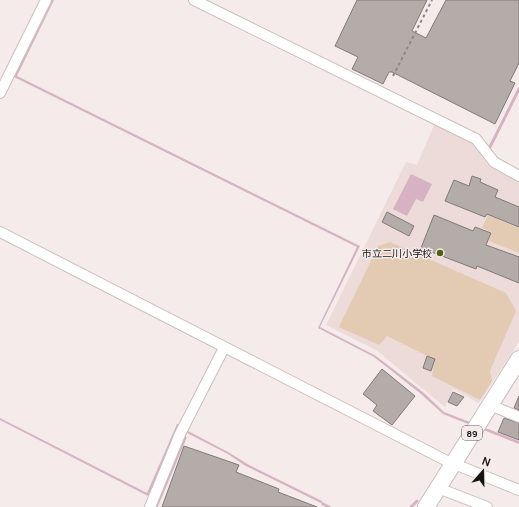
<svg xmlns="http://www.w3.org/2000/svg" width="519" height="507" viewBox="0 0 519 507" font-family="Manrope,'Noto Sans JP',sans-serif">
<rect width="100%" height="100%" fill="#f4ebea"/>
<path fill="#ecdbd8" d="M435 123 470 140 487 164 519 182V342L479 403 453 389 445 407 376 350 326 325 406 162 417 165Z"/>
<g fill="#e2cab3">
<path d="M488 215 519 228V253L489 241 492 232 482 228Z"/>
<path d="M390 242 506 293 516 311 490 371 492 381 480 400 432 376 435 360 387 336 379 345 339 327 378 246Z"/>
</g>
<g fill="#d6b2c3">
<path d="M52 0H54L17 76 360 246 320 327 376 356 424 393 444 412 519 441V444L443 414 421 394 374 357 318 328 357 247 14 77Z"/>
<path d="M411 174 432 184 423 202 416 199 407 216 393 209Z"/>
<path d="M0 418 147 493 177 424 180 425 148 496 0 420Z"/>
<path d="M188 431 228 452 249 465 322 501 323 504 244 465 228 454 187 433Z"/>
</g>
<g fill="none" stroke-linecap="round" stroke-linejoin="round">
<g stroke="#d6b2c3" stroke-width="3">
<path d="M488 151 519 89"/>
<path d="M498 169 508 175"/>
<path d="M323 504 329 507"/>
<path d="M156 507 185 438 182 436"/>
<path d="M411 507 417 501"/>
</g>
</g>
<g fill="#b3aca8" stroke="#817a77">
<path d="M357 0H427L412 31 426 38 446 0H519V63L510 81 515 83 495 124 392 72H389L383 84 352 69 358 57 335 46Z"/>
<path d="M472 176 481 179 480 182 498 190 495 197 519 207V227L487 214 485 217 445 201 454 180 469 186Z"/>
<path d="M387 212 414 226 409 236 382 222Z"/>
<path d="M434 215 473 231 475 227 491 233 486 245 519 257V283L477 266 476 269 421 248Z"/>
<path d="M427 356 435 359 431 371 423 368Z"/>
<path d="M382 369 415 396 392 425 373 411 377 405 363 394Z"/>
<path d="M453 392 464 397 457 406 448 402Z"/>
<path d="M519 396V410L514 408Z"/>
<path d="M504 418 519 423V440L498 432Z"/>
<path d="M184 446 239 465 236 472 279 489 278 492 317 507H162Z"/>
</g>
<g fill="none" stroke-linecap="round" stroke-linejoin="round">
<g stroke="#c8c0bf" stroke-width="12">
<g id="street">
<path d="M194 0 476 139 494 162 519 176"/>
<path d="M0 93 46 0"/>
<path d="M0 232 447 461 519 490"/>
<path d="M490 405 519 417"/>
<path d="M438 488 487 507"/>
<path d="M150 507 180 434 224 348"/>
</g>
</g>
<g stroke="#c8c0bf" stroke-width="18">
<path id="primary" d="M426 507 519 359"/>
</g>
<path stroke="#8d8786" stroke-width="2" stroke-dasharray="3 3" stroke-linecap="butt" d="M393 76 432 0"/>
<use href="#street" stroke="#fff" stroke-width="10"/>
<use href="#primary" stroke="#fff" stroke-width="16"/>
</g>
<circle fill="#4c6310" stroke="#f4ebea" stroke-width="1.5" cx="440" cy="253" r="4"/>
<g text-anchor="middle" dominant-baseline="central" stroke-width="3" stroke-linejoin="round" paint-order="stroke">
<rect fill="#f4ebea" stroke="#595454" stroke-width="1" x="462" y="426" width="20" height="14" rx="3"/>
<g font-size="9" font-weight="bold" fill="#161313">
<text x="472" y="433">89</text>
</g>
<g font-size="10" fill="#161313" stroke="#f4ebea" text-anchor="end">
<text x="432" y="253">市立二川小学校</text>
</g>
</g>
<g transform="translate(483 471) rotate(20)" stroke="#f4ebea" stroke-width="3" paint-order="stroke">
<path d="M0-3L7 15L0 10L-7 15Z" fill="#161313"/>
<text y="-6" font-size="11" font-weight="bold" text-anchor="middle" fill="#161313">N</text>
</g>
</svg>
